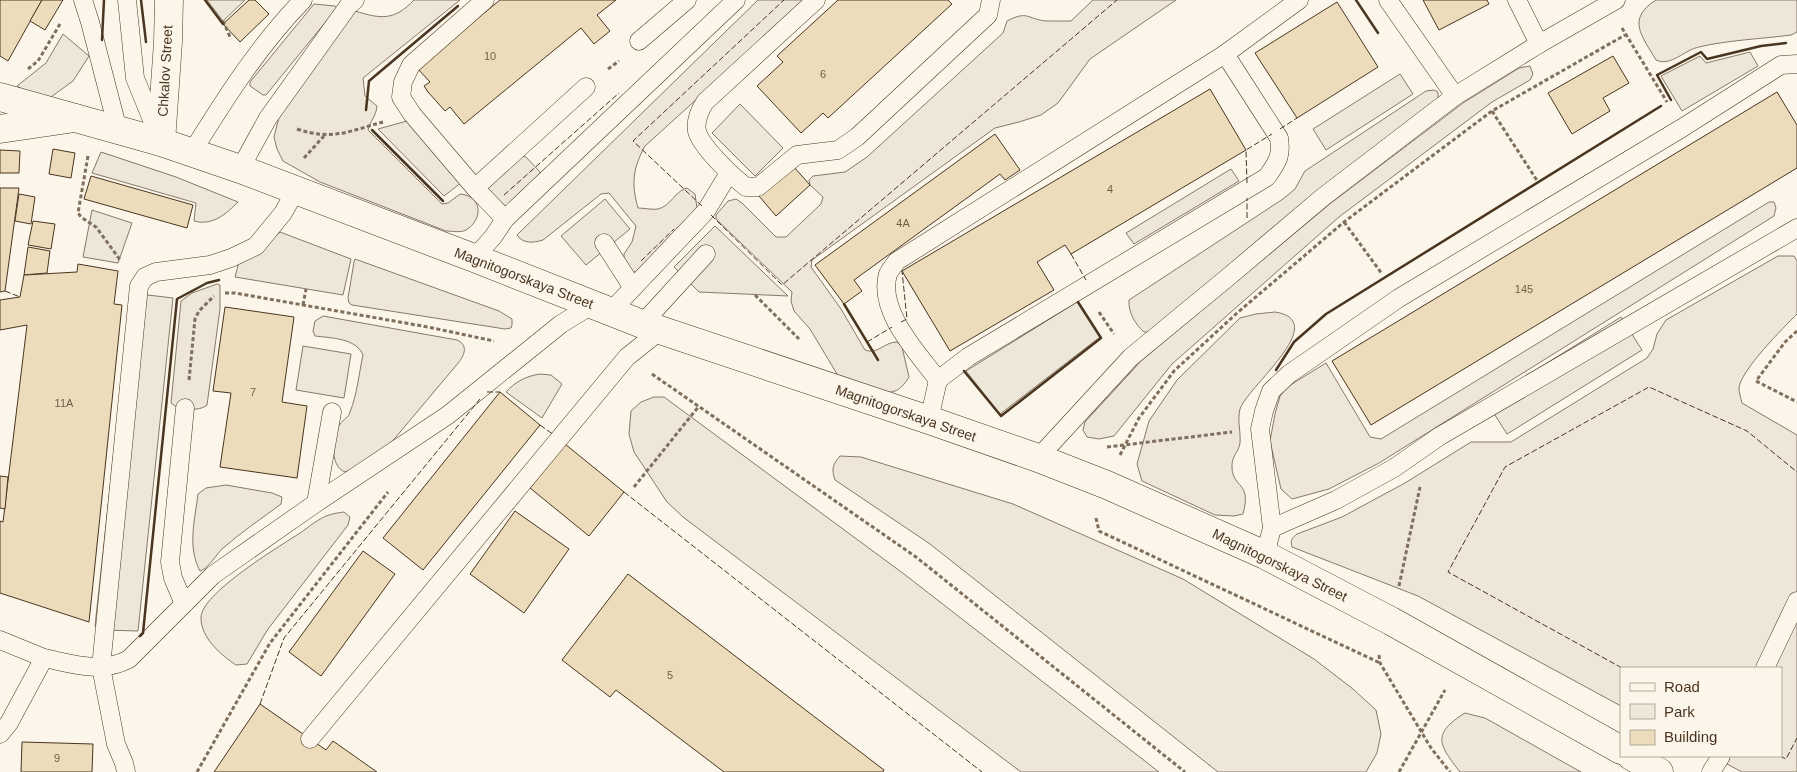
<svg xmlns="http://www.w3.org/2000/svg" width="1797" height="772" viewBox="0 0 1797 772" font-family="Arial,sans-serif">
<rect width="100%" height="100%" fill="#fbf6e9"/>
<g fill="#ede6d9" stroke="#887966">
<path d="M414 0H460L363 78 365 96 377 106C376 117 370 121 368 130L442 204 448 203 460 194C483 196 483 220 466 230 460 233 452 231 446 231L320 182 283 161 277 149 274 137 281 109 355 11C381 19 394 21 414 0Z"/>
<path d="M758 0H806L645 146C633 168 631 183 638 208 644 208 652 210 658 209 671 206 675 191 687 188L695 194 697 208 636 272H631L624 266V254L632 242 636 226 609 193 601 194 543 240C533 243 523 244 517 235Z"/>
<path d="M1093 0H1176L1090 59 1058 103 1041 115 1019 122 995 128 812 260 811 267 841 309 865 350C878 355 884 342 897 342L902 347 909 377C906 382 901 389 895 391 882 396 853 383 840 379L810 329 794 311 791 301 792 292 716 219V215L728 201 736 199 742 203 776 237H786L821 204 823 197 810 185 809 180 813 176 845 172 867 157 1003 33 1007 21C1028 10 1027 19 1046 21 1054 21 1062 21 1071 21Z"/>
<path d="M1656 0H1797V32L1791 35C1761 39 1728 40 1699 47 1684 50 1671 67 1656 60 1642 36 1626 19 1656 0Z"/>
<path d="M314 4 335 6 337 8 266 95H263L250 86V82Z"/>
<path d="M1530 66 1533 74 1530 80 1492 102 1339 217 1172 364 1114 436 1099 439 1087 437 1083 430 1085 422 1141 361 1331 203 1463 103 1519 68Z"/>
<path d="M1434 90 1438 92V98L1435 104 1152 332H1144C1135 324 1128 312 1129 300L1283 199 1295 189 1305 171 1426 91Z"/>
<path d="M740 104 783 148 755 176 712 133Z"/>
<path d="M101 152 176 177 238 202C226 214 213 226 194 221L196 203 92 173Z"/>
<path d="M525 156 540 172 539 179 510 206H503L488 192 489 185 520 158Z"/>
<path d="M1231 169 1239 181 1134 244 1126 233Z"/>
<path d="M1769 202H1774L1776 208 1774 216 1379 463 1329 489 1292 499 1281 489 1270 441 1275 414 1280 396 1287 387 1326 363 1370 437 1381 439Z"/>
<path d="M1778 256H1794L1797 261V314C1784 327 1740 371 1739 388 1739 392 1741 399 1742 403L1797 435V772H1742L1712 756H1781V668H1621V706L1418 596 1292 547C1290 540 1292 538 1297 534L1342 517 1405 483 1471 442H1511L1647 358 1653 349 1657 334 1666 320Z"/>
<path d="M355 259 499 311 512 319V325L511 328 505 329 352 305 349 303 348 298 354 262Z"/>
<path d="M217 284 220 285V309L207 405C200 412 178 410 171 403L181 301 192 293Z"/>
<path d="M1275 312C1332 321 1247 387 1240 409 1237 420 1241 432 1240 443 1239 452 1231 456 1232 468 1233 488 1252 482 1243 514L1234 516 1215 515 1142 481 1137 464 1149 421 1177 380 1240 318 1256 314Z"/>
<path d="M323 316 457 340C468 345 465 354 459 362L385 450 370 461 345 472C329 466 332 435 340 424 343 420 349 417 350 412 357 395 359 373 363 355 356 338 331 338 315 336L313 331 315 321Z"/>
<path d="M540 374 551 375 562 384 542 418 506 392C515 382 526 376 540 374Z"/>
<path d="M654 397H664L904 574 1159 772H1021L683 517 667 502 634 452 629 434 631 411 641 402Z"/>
<path d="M840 456 861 457 1013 504 1183 579 1314 659 1353 689 1376 710 1381 734 1377 753 1366 772H1218L930 544 835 480C831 469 833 464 840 456Z"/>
<path d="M226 485 272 493 282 497 281 504C261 519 240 533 222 549 215 556 209 568 200 571 187 547 195 520 198 494L206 488Z"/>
<path d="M344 512 350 517 348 525 268 629 247 664 236 665C221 655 201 638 201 618 200 594 280 546 300 533 309 527 319 518 329 515 334 513 339 513 344 512Z"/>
<path d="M1465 713 1485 718 1581 772H1460C1439 745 1431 734 1465 713Z"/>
</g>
<g fill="#ede7d9" stroke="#887966">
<path d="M207 0H245L223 21Z"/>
<path d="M63 34 89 56 73 81 44 102 17 86 46 63Z"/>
<path d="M1750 52 1758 66 1682 111 1661 76 1700 56 1706 63Z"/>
<path d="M1400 74 1413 94 1326 150 1313 129Z"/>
<path d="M407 121 462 182 444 196 378 129Z"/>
<path d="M605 199 630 229 586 265 561 236Z"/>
<path d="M92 210 132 223 118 263 83 257Z"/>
<path d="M715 226 788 296 699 292 674 267Z"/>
<path d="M280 232 351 259 343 295 235 277 239 262 260 252Z"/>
<path d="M131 293 173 298 138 631 103 630 95 626Z"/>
<path d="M1077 302 1100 337 1000 414 966 371Z"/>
<path d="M1621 317 1642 350 1507 434 1486 401Z"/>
<path d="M303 346 351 354 344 398 296 390Z"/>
</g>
<g fill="#ecdcbc" stroke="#4a3520">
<path d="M0 0H42L8 61 0 56Z"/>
<path d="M42 0H63L45 30 30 21Z"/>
<path d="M249 0H255L269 14 240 42 223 24Z"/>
<path d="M500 0H616L597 15 610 31 594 44 581 28 464 124 450 107 445 111 428 92 424 86 430 82 417 68Z"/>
<path d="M838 0H948L952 4 828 118 823 113 801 133 757 86 783 62 777 56Z"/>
<path d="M1423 0H1487L1489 4 1439 30Z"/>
<path d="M1337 2 1378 67 1297 118 1255 53Z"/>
<path d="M1613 56 1629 83 1603 98 1610 111 1572 134 1548 93Z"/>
<path d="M1210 89 1246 150 1071 254 1065 245 1037 262 1054 290 950 351 902 271Z"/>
<path d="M1777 92 1797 125V168L1371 425 1332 361Z"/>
<path d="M995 134 1020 170 1005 180 1000 174 854 280 862 291 844 304 815 265Z"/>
<path d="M53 149 75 153 71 178 49 174Z"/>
<path d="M0 150 20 151 19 173H0Z"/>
<path d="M793 166 810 185 776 216 759 196Z"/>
<path d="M91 176 193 205 187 228 84 199Z"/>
<path d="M0 188H19L5 291 0 292Z"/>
<path d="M19 194 35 197 31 224 15 221Z"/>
<path d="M33 221 55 224 51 249 28 245Z"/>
<path d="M28 247 50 251 47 273 24 275Z"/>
<path d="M78 264 118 271 114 304 122 305 89 622 0 593V521L3 522 27 325 0 330V300L20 297 24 275 77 272Z"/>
<path d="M225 307 294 317 282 402 307 406 297 478 220 467 231 393 213 391Z"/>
<path d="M500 392 540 425 423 570 383 538Z"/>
<path d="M565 444 624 492 589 536 530 488Z"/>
<path d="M0 476 8 477 5 509 0 508Z"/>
<path d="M515 511 569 549 524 613 470 574Z"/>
<path d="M363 551 395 574 321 676 289 652Z"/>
<path d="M628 574 884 770 883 772H724L616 690 610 697 562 660Z"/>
<path d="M260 704 326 750 333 741 377 772H214Z"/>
<path d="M22 742 93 744 92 772H21Z"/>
</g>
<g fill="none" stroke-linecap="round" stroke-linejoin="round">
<g stroke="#4a3520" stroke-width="19">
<g id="lane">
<path d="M83 0 90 22 118 130"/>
<path d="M127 0 135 78 159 137"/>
<path d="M485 0 411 65 403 82 401 97 412 114 475 188 505 219"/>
<path d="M816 0 705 102C700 110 695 121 697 131 701 147 733 177 746 187H758L797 155 838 150 857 137 988 15 991 0"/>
<path d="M1388 0 1455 96"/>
<path d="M1517 0 1539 44"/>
<path d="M639 41 687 0"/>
<path d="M1225 54 1279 138C1282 157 1277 162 1267 177L968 357 938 380C918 353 877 311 888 274 890 270 894 265 897 261Z"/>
<path d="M1225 54 1299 0"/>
<path d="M192 152C225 99 259 45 303 0"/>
<path d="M240 169 268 118 349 5 355 0"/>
<path d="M475 188 586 87"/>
<path d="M604 243 633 288"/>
<path d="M474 258 493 237 505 219 736 0"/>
<path d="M611 311 706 211 729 173"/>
<path d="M642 324 706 254"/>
<path d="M929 420 938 380"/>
<path d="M1038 458 1131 357 1227 278 1323 197 1455 96 1539 44 1616 0"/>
<path d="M316 503 332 412"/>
<path d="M1272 528 1336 500 1394 468 1440 436 1797 228"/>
<path d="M1265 555 1272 528 1260 429 1264 411 1271 391 1289 374 1399 298 1682 128 1781 65 1797 64"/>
<path d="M184 604 173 578 170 562 185 408"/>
<path d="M0 640 44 658"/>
<path d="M1765 668 1797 601"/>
<path d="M0 734 9 723 44 658C73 664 102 674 129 659L213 575 316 503 448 415 561 324 592 305"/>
<path d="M310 739 627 357 661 330"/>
<path d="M126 772 124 763 116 744 101 667 139 286 145 277 156 272 210 265 231 258 256 246 283 213 296 190"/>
<path d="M1711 772 1721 756"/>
</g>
</g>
<g stroke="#4a3520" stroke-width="29">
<path id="street" d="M0 129 75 118"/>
</g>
<g stroke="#4a3520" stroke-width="29">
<g id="secondary">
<path d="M0 97 161 142 240 169 474 258 642 324 929 420 1038 458 1107 485 1265 555 1391 621 1621 750"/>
<path d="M161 142 168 42 169 0"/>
<path d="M1631 756 1659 772"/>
</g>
</g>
<g stroke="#7f6f5c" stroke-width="3" stroke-dasharray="4 2.5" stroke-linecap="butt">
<path d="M223 21 231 39"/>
<path d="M1622 28 1667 102"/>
<path d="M28 69 38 61 60 24"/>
<path d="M608 69 619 61"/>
<path d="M1492 111 1538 182"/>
<path d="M297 129C333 141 349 131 383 122"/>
<path d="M88 156 78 213 81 217 96 227 121 261"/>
<path d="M304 158 324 136"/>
<path d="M1344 222 1382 274"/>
<path d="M225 293H235L428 327 494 341"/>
<path d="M755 295 799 339"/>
<path d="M303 305 306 289"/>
<path d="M1099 312 1114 334"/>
<path d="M1797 331 1785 342 1756 381 1797 402"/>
<path d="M652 374 916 557 1185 772"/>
<path d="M189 380 195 319 199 311 214 296"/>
<path d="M1107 447 1232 432"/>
<path d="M1120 455 1139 418 1174 371 1237 313 1344 222 1492 111 1625 35"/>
<path d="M634 487 699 406"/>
<path d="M1096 518 1099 531 1380 663"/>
<path d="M1399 586 1420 487"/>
<path d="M1379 655 1380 663 1431 748 1450 772"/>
<path d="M197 772 270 643 388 492"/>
<path d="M1399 772 1445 690"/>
</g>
<use href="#lane" stroke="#fbf6e9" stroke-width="18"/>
<use href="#street" stroke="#fbf6e9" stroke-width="28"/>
<use href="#secondary" stroke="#fbf6e9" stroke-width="28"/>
<g stroke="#4a3520" stroke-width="1" stroke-dasharray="6 2.5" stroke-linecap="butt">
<path d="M1280 129 1297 118"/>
<path d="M1247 183 1246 150 1272 134"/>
<path d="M504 195 619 93"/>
<path d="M702 206 633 141 784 0"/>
<path d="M711 215 782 285 1117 0"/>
<path d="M1247 218V198"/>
<path d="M1071 254 1086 280"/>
<path d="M641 261 674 229"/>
<path d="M5 291 20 297"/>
<path d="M901 322 907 319 902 271"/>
<path d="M867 342 892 327"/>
<path d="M487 392H500"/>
<path d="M540 425 554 435"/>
<path d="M624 492 982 772"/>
<path d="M1622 668 1448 572 1505 467 1649 387 1747 431 1797 472"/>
<path d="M260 704 284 638 480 399"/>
<path d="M1780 756 1786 759 1797 738"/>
</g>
<g stroke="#4a3520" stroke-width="2.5">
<path d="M141 0 146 42"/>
<path d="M205 0 223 24"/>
<path d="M1356 0 1378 33"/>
<path d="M102 40 104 0"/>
<path d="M1671 100 1657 75 1701 52 1707 59 1761 46 1786 43"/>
<path d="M366 110 369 81 458 6"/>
<path d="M372 130 443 201"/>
<path d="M844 304 878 360"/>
<path d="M1276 370 1294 342 1326 314 1661 106"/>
<path d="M964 371 1001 416 1101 338 1078 302"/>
<path d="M140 636 143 633 177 299 207 283 219 280"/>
</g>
</g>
<g text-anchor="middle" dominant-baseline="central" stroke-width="4" stroke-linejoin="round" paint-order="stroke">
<g font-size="11" fill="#725f47">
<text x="490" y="56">10</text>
<text x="823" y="74">6</text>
<text x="1110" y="189">4</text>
<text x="903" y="223">4А</text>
<text x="1524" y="289">145</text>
<text x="253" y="392">7</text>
<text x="64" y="403">11А</text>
<text x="670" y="675">5</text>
<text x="57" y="758">9</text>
</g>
<g font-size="14" fill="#4a3520" stroke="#fbf6e9">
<text transform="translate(165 71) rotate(-87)">Chkalov Street</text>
<text transform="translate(524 278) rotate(21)">Magnitogorskaya Street</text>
<text transform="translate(906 413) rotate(19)">Magnitogorskaya Street</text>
<text transform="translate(1280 565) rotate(26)">Magnitogorskaya Street</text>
</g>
</g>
<rect x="1620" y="667" width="162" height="90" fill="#fbf6e9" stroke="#b4a999"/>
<rect x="1630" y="683" width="25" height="8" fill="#fbf6e9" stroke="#b4a999"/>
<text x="1664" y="692" font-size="15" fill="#4a3520">Road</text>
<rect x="1630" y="704" width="25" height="15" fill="#ede6d9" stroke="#b4a999"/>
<text x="1664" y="717" font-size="15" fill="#4a3520">Park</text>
<rect x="1630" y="730" width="25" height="15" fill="#ecdcbc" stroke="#b4a999"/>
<text x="1664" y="742" font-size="15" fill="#4a3520">Building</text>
</svg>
